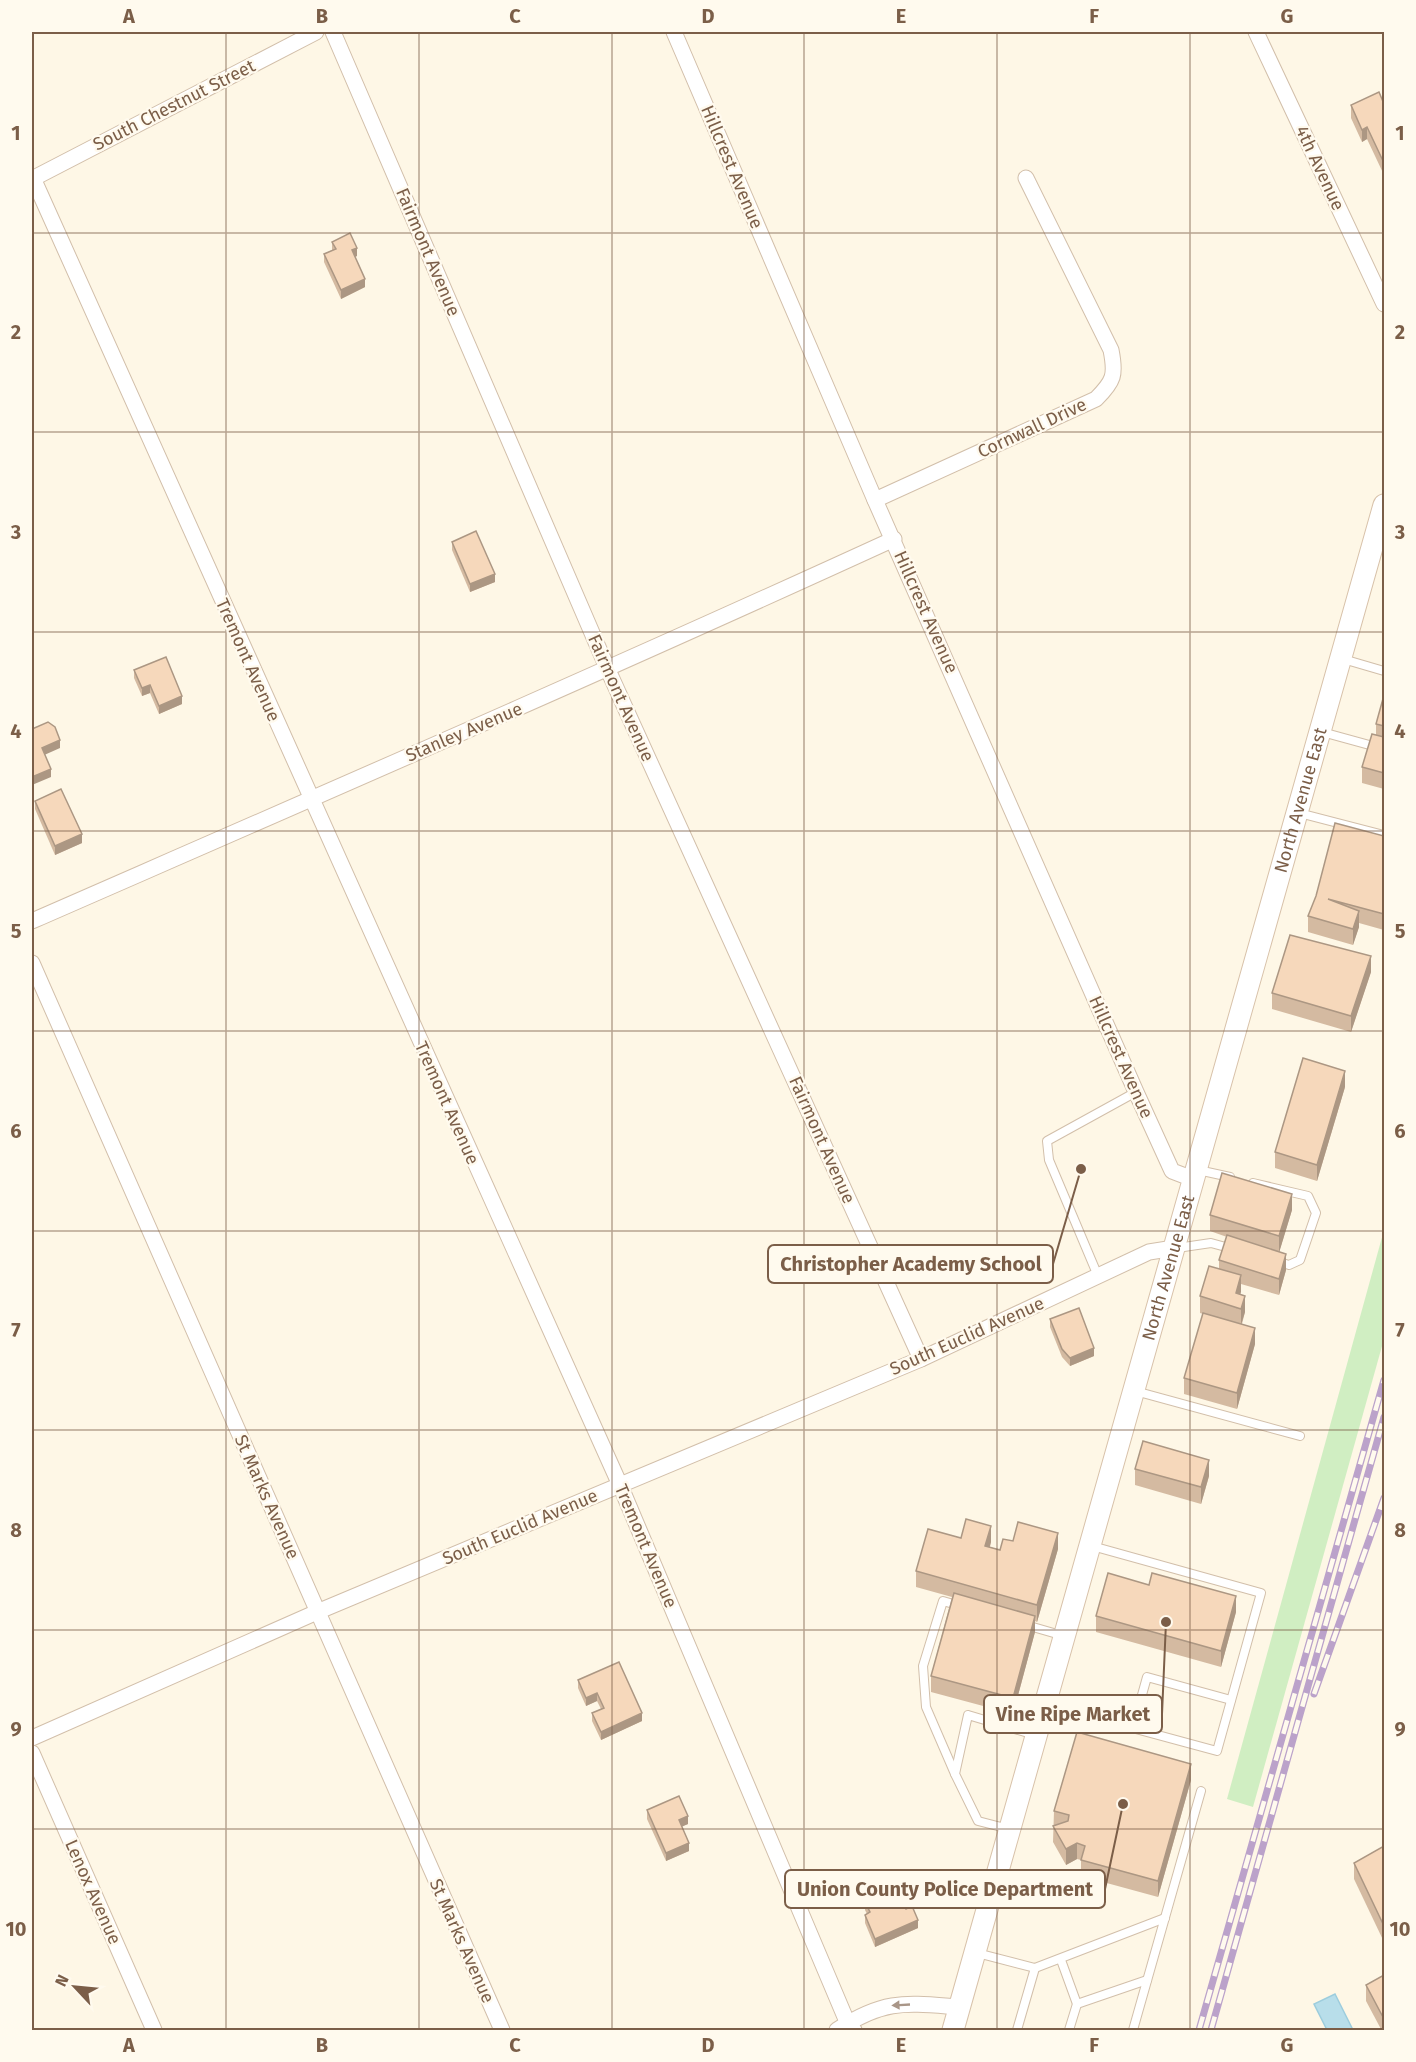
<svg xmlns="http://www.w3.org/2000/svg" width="1416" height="2062" viewBox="0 0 1416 2062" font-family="'Fira Sans',sans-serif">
<rect width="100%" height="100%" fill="#fef7e6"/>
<path fill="#d0eec2" d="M1384 1230V1339L1253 1807 1227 1799Z"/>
<path fill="#b8deea" stroke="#9dcddd" stroke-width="1.5" d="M1335 1994 1353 2030H1327L1314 2004Z"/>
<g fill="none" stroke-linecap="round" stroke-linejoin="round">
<g stroke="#d2bfaa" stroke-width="10">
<g id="service">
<path d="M1343 659 1384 671"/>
<path d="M1322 732 1384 749"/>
<path d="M1299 813 1384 835"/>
<path d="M1198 1170 1230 1177"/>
<path d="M1253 1183 1308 1196 1316 1213 1300 1260 1289 1265 1276 1261"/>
<path d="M1177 1248 1211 1243 1233 1249"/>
<path d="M1098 1276 1049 1160 1047 1141 1136 1092"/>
<path d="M1135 1391 1300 1436"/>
<path d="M1026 1625 1064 1636"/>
<path d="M1047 1705 1217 1751 1261 1593 1092 1546"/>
<path d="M1133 1727 1147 1677 1231 1700"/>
<path d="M955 1774 926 1707 923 1666 943 1601 960 1606"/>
<path d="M1009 1829 978 1821 955 1774 968 1715 1035 1735"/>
<path d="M977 1953 1035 1968 1165 1918"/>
<path d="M1061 1960 1077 2004 1147 1980"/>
<path d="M1017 2030 1035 1968"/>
<path d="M1069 2030 1077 2004"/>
<path d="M1133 2030 1201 1791"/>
</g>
</g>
<g stroke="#d2bfaa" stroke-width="17">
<g id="minor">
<path d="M333 32 608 670 921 1359"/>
<path d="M674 32 875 500 1136 1092 1172 1171 1193 1179"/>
<path d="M1256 32 1384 304"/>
<path d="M33 178 620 1485 848 2024 854 2030"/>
<path d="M32 179 316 32"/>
<path d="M875 500 1096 399C1114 381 1116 375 1111 350L1026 178"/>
<path d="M32 921C320 795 608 670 894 539"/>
<path d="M32 963 502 2030"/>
<path d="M32 1738 317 1612 921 1359 1149 1252 1174 1248"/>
<path d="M32 1753 154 2030"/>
<path d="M837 2030C885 1999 905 2003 959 2007"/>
</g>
</g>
<g stroke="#d8c2aa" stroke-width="23">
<g id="secondary">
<path id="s1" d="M953 2030 1384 505"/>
</g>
</g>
<use href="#service" stroke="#fff" stroke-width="8"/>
<use href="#minor" stroke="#fff" stroke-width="15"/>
<use href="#secondary" stroke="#fff" stroke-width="21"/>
<g stroke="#bba2ca" stroke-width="7">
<g id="rail">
<path d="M1314 1694 1384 1498"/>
<path d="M1199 2030 1384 1380"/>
<path d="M1211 2030 1384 1417"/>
</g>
</g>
<use href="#rail" stroke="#fffaee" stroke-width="4.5" stroke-dasharray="14" stroke-linecap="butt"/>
</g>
<g fill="#d4baa1">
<path d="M1384 104V175L1367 139 1362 142 1351 118V105Z"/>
<path d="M332 242 357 256 355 257 365 287 341 299 324 262V254L332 250Z"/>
<path d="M452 542 495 582 470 592 452 550Z"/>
<path d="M134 670 182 704 159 714 150 693 142 696 134 678Z"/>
<path d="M1384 695V789L1362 783V767L1376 735V724Z"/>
<path d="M35 801 82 843 55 855 35 809Z"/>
<path d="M1384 836V930L1359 923V927L1353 945 1308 932V916Z"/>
<path d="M1371 972 1351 1032 1272 1009V993Z"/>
<path d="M1345 1087 1317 1181 1275 1168V1152Z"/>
<path d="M1292 1210 1279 1252 1286 1270 1279 1295 1241 1284 1240 1294 1245 1312 1242 1324 1255 1344 1237 1409 1184 1394V1378L1203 1314 1200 1313V1296L1219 1269V1260L1227 1237 1210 1231V1215Z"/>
<path d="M1050 1319 1094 1356 1070 1366 1062 1357 1050 1327Z"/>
<path d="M1135 1469 1209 1476 1201 1504 1135 1485Z"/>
<path d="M961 1538 991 1542 990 1547 1000 1550 1013 1541 1058 1549 1037 1622 1035 1621V1632L1013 1714 931 1692V1676L952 1597 916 1587V1571Z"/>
<path d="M1149 1585 1236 1612 1221 1667 1096 1632V1616Z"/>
<path d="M578 1680 642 1721 601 1740 592 1721V1713L601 1709 597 1701 586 1706 578 1688Z"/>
<path d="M1191 1780 1158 1897 1081 1876V1860L1077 1859 1066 1865 1053 1842 1054 1811Z"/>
<path d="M647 1810 688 1824 682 1826 689 1851 666 1861 647 1819Z"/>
<path d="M1384 1846V1942L1354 1879V1863Z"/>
<path d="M898 1891 912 1906 918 1928 875 1947 865 1923V1915L867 1914 865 1910V1902Z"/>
<path d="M1384 1975V2031H1382L1366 2001V1985Z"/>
</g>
<g fill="#ac9783">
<path d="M1367 127V139L1362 142V130Z"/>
<path d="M357 248V256L352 258V250Z"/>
<path d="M365 279V287L341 299V290Z"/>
<path d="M495 574V582L470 592V584Z"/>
<path d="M150 685V693L142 696V688Z"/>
<path d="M182 696V704L159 714V706Z"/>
<path d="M60 740V748L42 756V748Z"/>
<path d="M51 769V777L32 785V777Z"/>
<path d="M82 834V843L55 855V846Z"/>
<path d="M1359 911V927L1353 945V929Z"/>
<path d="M1371 956V972L1351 1032V1016Z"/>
<path d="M1345 1071V1087L1317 1181V1165Z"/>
<path d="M1292 1194V1210L1279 1253V1236Z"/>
<path d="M1286 1254V1270L1279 1295V1279Z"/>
<path d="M1241 1275V1292L1236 1309V1293Z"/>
<path d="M1245 1296V1312L1241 1325V1309Z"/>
<path d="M1255 1328V1344L1237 1409V1393Z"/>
<path d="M1094 1348V1356L1070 1366V1358Z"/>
<path d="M1209 1460V1476L1201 1504V1487Z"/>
<path d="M991 1526V1542L985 1562V1546Z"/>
<path d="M1058 1533V1549L1037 1622V1605Z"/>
<path d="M1236 1596V1612L1221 1667V1651Z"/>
<path d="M1035 1616V1632L1013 1714V1698Z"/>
<path d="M597 1693V1701L586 1706V1698Z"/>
<path d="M642 1713V1721L601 1740V1732Z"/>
<path d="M1191 1764V1780L1158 1897V1881Z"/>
<path d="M688 1816V1824L679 1828V1820Z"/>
<path d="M689 1843V1851L666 1861V1853Z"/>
<path d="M1077 1843V1859L1066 1865V1849Z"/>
<path d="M912 1899V1907L903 1911V1903Z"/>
<path d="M918 1920V1928L875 1947V1939Z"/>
</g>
<g fill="#f6d8bb" stroke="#ac9783" stroke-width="1.5">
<path d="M1379 92 1384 104V163L1367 127 1362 130 1351 105Z"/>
<path d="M350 233 357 248 352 250 365 279 341 290 324 254 336 249 332 242Z"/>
<path d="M476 531 495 574 470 584 452 542Z"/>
<path d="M166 657 182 696 159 706 150 685 142 688 134 670Z"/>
<path d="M1384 695V726L1376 724Z"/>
<path d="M48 722 55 727 60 740 42 748 51 769 32 777V729Z"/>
<path d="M1372 734 1384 737V773L1362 767Z"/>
<path d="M61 789 82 834 55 846 35 801Z"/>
<path d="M1335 823 1384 836V914L1328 899 1359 911 1353 929 1308 916 1316 896Z"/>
<path d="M1290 935 1371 956 1351 1016 1272 993Z"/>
<path d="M1303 1058 1345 1071 1317 1165 1275 1152Z"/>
<path d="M1222 1173 1292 1194 1279 1236 1210 1215Z"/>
<path d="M1227 1235 1286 1254 1279 1279 1219 1260Z"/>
<path d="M1209 1266 1241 1275 1236 1293 1245 1296 1241 1309 1200 1296Z"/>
<path d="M1079 1308 1094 1348 1070 1358 1062 1349 1050 1319Z"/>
<path d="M1203 1313 1255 1328 1237 1393 1184 1378Z"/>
<path d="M1143 1441 1209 1460 1201 1487 1135 1469Z"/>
<path d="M966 1519 991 1526 985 1546 1000 1550 1003 1539 1013 1541 1018 1522 1058 1533 1037 1605 916 1571 928 1529 961 1538Z"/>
<path d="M1108 1573 1149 1585 1152 1573 1236 1596 1221 1651 1096 1616Z"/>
<path d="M954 1593 1035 1616 1013 1698 931 1676Z"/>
<path d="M619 1662 642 1713 601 1732 592 1713 604 1708 597 1693 586 1698 578 1680Z"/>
<path d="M1077 1732 1191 1764 1158 1881 1081 1860 1085 1846 1077 1843 1066 1849 1053 1826 1068 1821 1069 1815 1054 1811Z"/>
<path d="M679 1796 688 1816 679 1820 689 1843 666 1853 647 1810Z"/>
<path d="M1384 1846V1926L1354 1863Z"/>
<path d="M907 1886 912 1899 903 1903 906 1909 912 1906 918 1920 875 1939 865 1915 870 1912 865 1902 896 1888 898 1891Z"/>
<path d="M1384 1975V2019L1366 1985Z"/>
</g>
<defs><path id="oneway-solid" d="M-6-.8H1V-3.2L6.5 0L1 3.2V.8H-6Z" transform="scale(1.5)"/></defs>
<use fill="#a99688" href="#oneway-solid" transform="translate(901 2005) rotate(177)"/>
<path fill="none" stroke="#7b5e48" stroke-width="1.5" stroke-opacity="0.55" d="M226 32V2030M419 32V2030M612 32V2030M804 32V2030M997 32V2030M1190 32V2030M32 233H1384M32 432H1384M32 632H1384M32 831H1384M32 1031H1384M32 1231H1384M32 1430H1384M32 1630H1384M32 1829H1384"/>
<g text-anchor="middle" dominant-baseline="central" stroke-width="4.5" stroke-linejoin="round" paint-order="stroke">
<g font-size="18" fill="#7b5e48" stroke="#fffaee">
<text transform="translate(174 105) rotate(-27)">South Chestnut Street</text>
<text transform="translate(732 167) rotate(67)">Hillcrest Avenue</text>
<text transform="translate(1320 168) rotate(65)">4th Avenue</text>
<text transform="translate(428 252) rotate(67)">Fairmont Avenue</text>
<text transform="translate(1032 428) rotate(-25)">Cornwall Drive</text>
<text transform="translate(926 612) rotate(66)">Hillcrest Avenue</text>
<text transform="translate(248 660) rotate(66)">Tremont Avenue</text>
<text transform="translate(621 698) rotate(66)">Fairmont Avenue</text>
<text transform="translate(464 732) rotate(-23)">Stanley Avenue</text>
<text stroke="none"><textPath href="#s1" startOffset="1278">North Avenue East</textPath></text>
<text transform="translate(1121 1057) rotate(66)">Hillcrest Avenue</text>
<text transform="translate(447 1103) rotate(66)">Tremont Avenue</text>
<text transform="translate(822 1140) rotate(66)">Fairmont Avenue</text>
<text stroke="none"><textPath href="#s1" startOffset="792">North Avenue East</textPath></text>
<text transform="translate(967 1336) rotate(-24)">South Euclid Avenue</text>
<text transform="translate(267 1497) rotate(66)">St Marks Avenue</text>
<text transform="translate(520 1527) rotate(-23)">South Euclid Avenue</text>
<text transform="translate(646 1546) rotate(67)">Tremont Avenue</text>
<text transform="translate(93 1892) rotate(66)">Lenox Avenue</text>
<text transform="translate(462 1941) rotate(66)">St Marks Avenue</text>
</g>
</g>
<path fill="none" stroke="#7b5e48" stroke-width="2" d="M1081 1169L1053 1264M1166 1622L1162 1714M1123 1804L1105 1889"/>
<g fill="#7b5e48" stroke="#fffaee" stroke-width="2">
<circle cx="1081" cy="1169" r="6"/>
<circle cx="1166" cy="1622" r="6"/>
<circle cx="1123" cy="1804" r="6"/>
</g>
<g fill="#fffaee" stroke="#7b5e48" stroke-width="2">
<rect x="768" y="1245" width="285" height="38" rx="6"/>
<rect x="984" y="1695" width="178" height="38" rx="6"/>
<rect x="785" y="1870" width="320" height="38" rx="6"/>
</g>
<g font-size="20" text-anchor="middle" font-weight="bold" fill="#7b5e48">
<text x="911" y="1271">Christopher Academy School</text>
<text x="1073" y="1721">Vine Ripe Market</text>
<text x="945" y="1896">Union County Police Department</text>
</g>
<rect width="1416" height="2062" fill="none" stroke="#fffaee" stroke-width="66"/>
<g transform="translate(75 1987) rotate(296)" stroke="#fffaee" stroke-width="4.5" paint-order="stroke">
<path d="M0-4.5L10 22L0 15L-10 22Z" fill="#7b5e48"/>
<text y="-9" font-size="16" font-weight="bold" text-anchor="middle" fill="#7b5e48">N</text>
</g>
<rect x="33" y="33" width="1350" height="1996" fill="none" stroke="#7b5e48" stroke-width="2"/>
<g font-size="20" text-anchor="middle" font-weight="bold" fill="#7b5e48">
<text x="129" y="23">A</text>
<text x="322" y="23">B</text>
<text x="515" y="23">C</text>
<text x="708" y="23">D</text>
<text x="901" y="23">E</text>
<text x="1094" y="23">F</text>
<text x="1287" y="23">G</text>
<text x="16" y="140">1</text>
<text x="1400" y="140">1</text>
<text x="16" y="339">2</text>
<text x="1400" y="339">2</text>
<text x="16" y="539">3</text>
<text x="1400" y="539">3</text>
<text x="16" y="738">4</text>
<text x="1400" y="738">4</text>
<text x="16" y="938">5</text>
<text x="1400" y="938">5</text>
<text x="16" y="1138">6</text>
<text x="1400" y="1138">6</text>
<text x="16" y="1337">7</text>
<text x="1400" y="1337">7</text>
<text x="16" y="1537">8</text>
<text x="1400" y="1537">8</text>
<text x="16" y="1736">9</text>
<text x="1400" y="1736">9</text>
<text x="16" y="1936">10</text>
<text x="1400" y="1936">10</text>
<text x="129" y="2052">A</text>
<text x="322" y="2052">B</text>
<text x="515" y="2052">C</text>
<text x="708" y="2052">D</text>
<text x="901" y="2052">E</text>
<text x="1094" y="2052">F</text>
<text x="1287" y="2052">G</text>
</g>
</svg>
